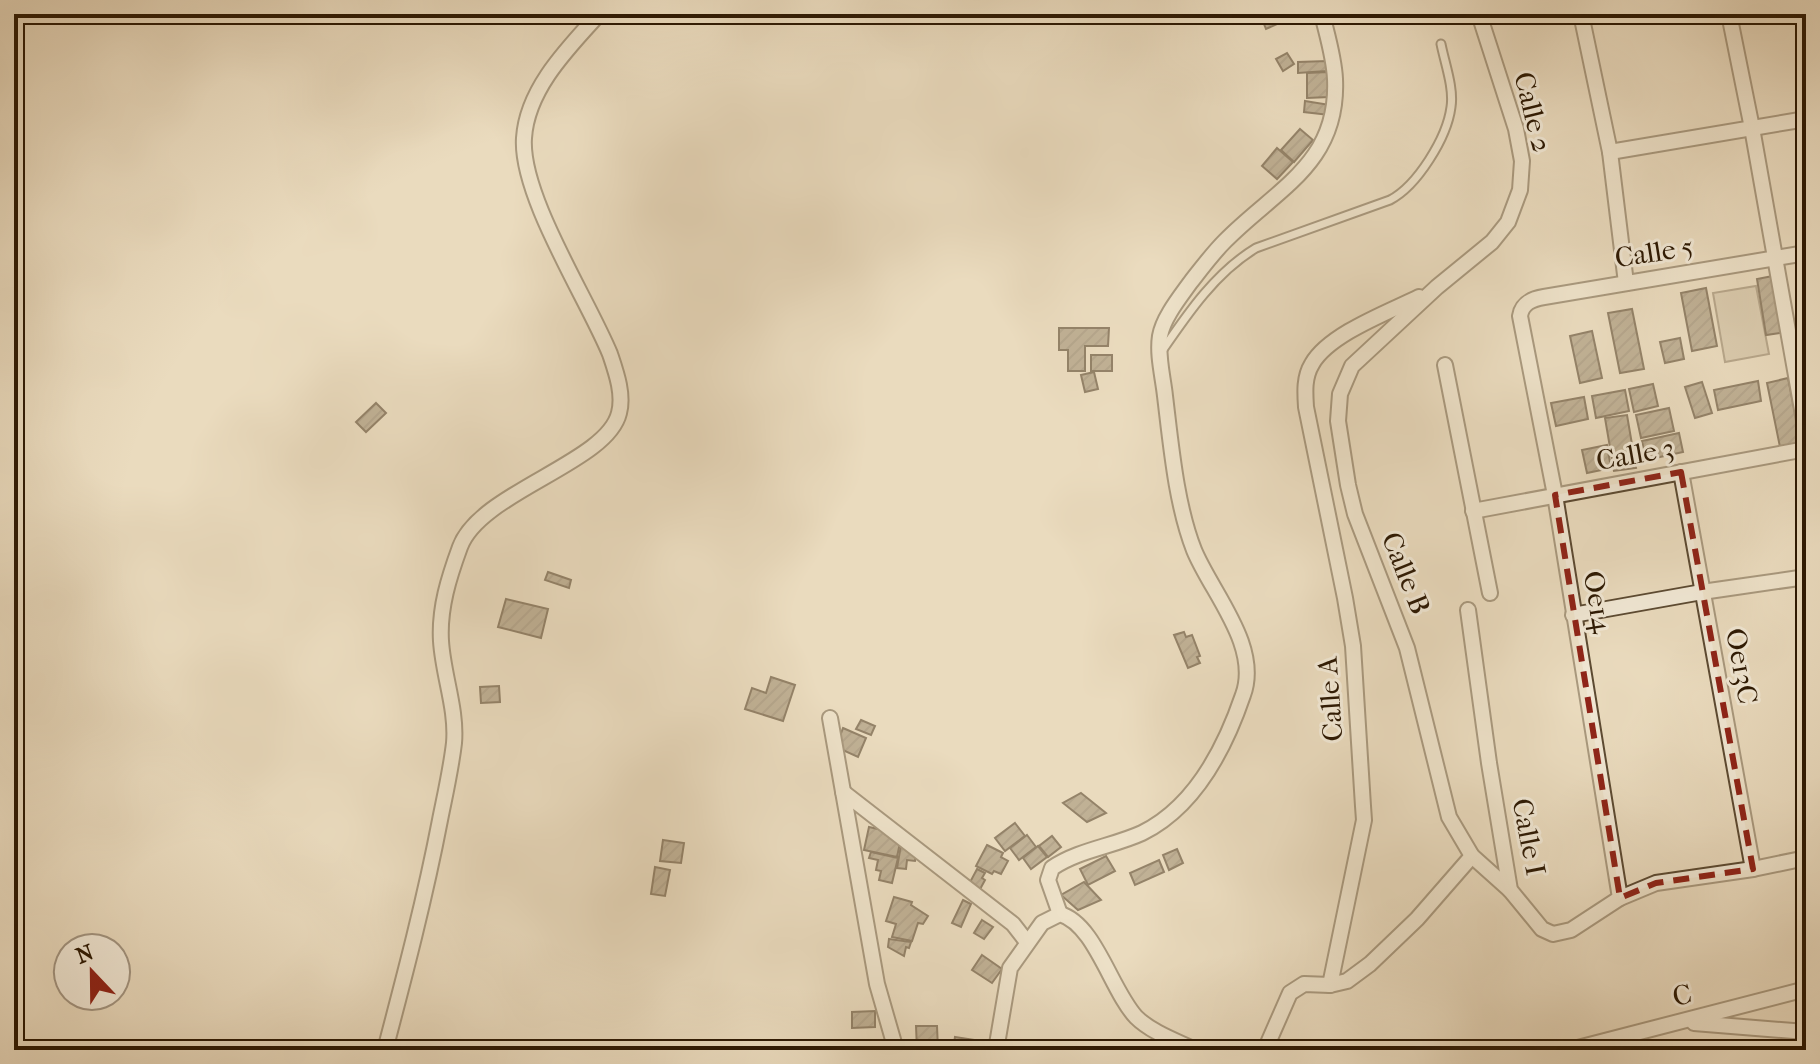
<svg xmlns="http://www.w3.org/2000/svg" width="1820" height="1064" viewBox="0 0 1820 1064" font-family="'IM FELL French Canon',serif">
<defs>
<pattern id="building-hatch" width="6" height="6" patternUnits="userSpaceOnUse" patternTransform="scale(2)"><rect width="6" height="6" fill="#8f7e64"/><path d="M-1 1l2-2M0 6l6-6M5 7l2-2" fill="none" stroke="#756650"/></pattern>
</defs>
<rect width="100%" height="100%" fill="#eadbbe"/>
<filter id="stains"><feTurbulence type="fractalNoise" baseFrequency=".0025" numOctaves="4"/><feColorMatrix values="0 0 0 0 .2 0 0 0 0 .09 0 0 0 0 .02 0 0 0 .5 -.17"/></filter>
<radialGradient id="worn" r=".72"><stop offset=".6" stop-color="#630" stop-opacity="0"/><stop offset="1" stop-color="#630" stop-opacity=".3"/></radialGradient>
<path fill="#caba9e" stroke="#7c6a50" stroke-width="2" d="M1756 286 1769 354 1725 362 1713 293Z"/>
<g fill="url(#building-hatch)" stroke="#2d1903" stroke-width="2">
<path d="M1260 14H1292L1293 17 1266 29Z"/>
<path d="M1287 53 1294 64 1283 71 1276 59Z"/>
<path d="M1327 61V71L1298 73V62Z"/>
<path d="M1328 72 1329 97 1307 98V73Z"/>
<path d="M1305 101 1330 105 1329 115 1304 112Z"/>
<path d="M1300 129 1313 140 1294 162 1281 150Z"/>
<path d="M1277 148 1293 162 1277 179 1262 166Z"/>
<path d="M1778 275 1787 332 1766 335 1757 279Z"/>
<path d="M1706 288 1717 346 1692 351 1681 293Z"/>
<path d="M1632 309 1644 369 1620 373 1608 313Z"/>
<path d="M1059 328H1109L1108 346H1085V371H1068V350H1059Z"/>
<path d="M1592 331 1602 378 1580 383 1570 336Z"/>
<path d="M1680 338 1684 359 1665 363 1660 342Z"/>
<rect x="1091" y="355" width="21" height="16"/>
<path d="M1094 372 1098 389 1085 392 1081 375Z"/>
<path d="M1788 378 1802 448 1781 452 1767 383Z"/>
<path d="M1758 381 1761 401 1718 410 1714 390Z"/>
<path d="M1702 382 1712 413 1695 418 1685 387Z"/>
<path d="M1653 384 1658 406 1634 412 1629 389Z"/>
<path d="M1625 390 1629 411 1596 418 1592 396Z"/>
<path d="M1584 397 1588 419 1556 426 1551 403Z"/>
<path d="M376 403 386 413 366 432 356 422Z"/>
<path d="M1669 408 1674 431 1641 438 1636 415Z"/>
<path d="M1627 415 1636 468 1614 471 1605 418Z"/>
<path d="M1679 433 1683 452 1646 460 1642 441Z"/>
<path d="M1607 445 1611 468 1587 473 1582 450Z"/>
<path d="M548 572 571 580 569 588 545 580Z"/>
<path d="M506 599 548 609 541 638 498 627Z"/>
<path d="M1184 632 1186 637 1192 635 1200 656 1197 657 1200 663 1188 668 1174 635Z"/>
<path d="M771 677 795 685 783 721 745 709 752 688 766 693Z"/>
<path d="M499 686 500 702 481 703 480 687Z"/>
<path d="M861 720 875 726 871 735 856 729Z"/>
<path d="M843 728 866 738 858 757 836 747Z"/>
<path d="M1081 793 1106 813 1087 822 1063 803Z"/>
<path d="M1015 823 1025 836 1005 851 995 838Z"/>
<path d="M869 827 887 831 886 835 901 838 897 857 864 850Z"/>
<path d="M1027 835 1036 847 1019 860 1010 848Z"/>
<path d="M1052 836 1061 847 1048 857 1039 846Z"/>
<path d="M663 840 684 843 681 863 660 861Z"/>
<path d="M901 845 917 851 915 861 907 860 906 869 897 868Z"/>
<path d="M987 845 1003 853 1001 857 1008 861 1001 874 994 871 992 874 976 866Z"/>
<path d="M1038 846 1047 857 1031 869 1023 858Z"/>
<path d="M1177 849 1183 863 1169 870 1163 855Z"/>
<path d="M871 852 898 858 892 883 879 880 881 871 876 870 878 860 869 858Z"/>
<path d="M1106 856 1115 871 1088 885 1080 869Z"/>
<path d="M1159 860 1164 872 1135 885 1130 873Z"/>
<path d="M655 867 670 870 665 896 651 894Z"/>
<path d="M977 869 985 873 982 878 985 880 978 893 967 888Z"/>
<path d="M1084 882 1101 900 1078 910 1061 895Z"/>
<path d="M894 897 912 902 911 905 928 916 923 924 918 923 912 941 892 937 896 924 886 921Z"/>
<path d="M963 900 971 904 961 927 952 923Z"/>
<path d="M982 920 993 927 984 939 974 933Z"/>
<path d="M889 939 911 942 909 948 906 947 904 956 888 947Z"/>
<path d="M982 955 1002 969 992 983 972 970Z"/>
<path d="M875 1011V1027L852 1028V1012Z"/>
<path d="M916 1026H937L938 1050H917Z"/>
<path d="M955 1037 975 1040 974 1050H953Z"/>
</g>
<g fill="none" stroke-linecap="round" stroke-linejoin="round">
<g stroke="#5c4a32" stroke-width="11">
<path id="lane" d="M1162 351C1188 313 1216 272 1256 248L1390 200C1417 186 1447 138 1451 107 1454 88 1445 64 1441 44"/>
</g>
<g stroke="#5c4a32" stroke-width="18">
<g id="street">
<path d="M1479 14 1516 129 1522 161 1520 190 1508 222 1492 242 1437 287 1352 366 1340 394 1338 421 1348 485 1355 514 1407 648 1449 817 1472 856 1510 890"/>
<path d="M1581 14 1610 152 1626 283"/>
<path d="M1729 14 1752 128 1806 432"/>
<path d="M1610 152 1806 119"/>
<path d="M1419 297C1389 312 1329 334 1312 364 1304 377 1305 392 1306 407L1345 598 1353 646 1363 806 1364 820 1330 985 1347 981 1370 964 1417 919 1472 856"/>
<path d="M1445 365 1490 593"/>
<path d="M1681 472 1753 869"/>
<path d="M1473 511 1806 449"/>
<path d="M1468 610 1489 763 1510 890 1542 929 1553 934 1571 930 1620 898 1656 883 1753 869 1806 858"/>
<path d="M1573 615 1702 592 1806 577"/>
<path d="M830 718 877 984 896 1050"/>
<path d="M843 792 1013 924 1027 942"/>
<path d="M1620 898 1555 495 1520 316C1522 303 1532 299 1544 297L1806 253"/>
<path d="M1060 914 1048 880 1052 868C1078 850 1114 846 1142 833 1195 807 1225 748 1243 695 1261 646 1211 592 1194 550 1176 504 1171 445 1165 396 1163 377 1157 355 1160 336 1163 318 1180 297 1190 283 1201 269 1212 254 1225 241 1276 189 1339 164 1335 79 1334 57 1327 35 1322 14"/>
<path d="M1694 1023 1806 1032"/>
<path d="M385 1050C405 974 425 898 440 820 445 795 451 769 454 743 457 709 443 675 441 641 439 608 449 577 460 547 480 492 607 463 619 413 624 394 616 372 610 354 587 298 520 195 524 138 527 89 568 48 599 14"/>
<path d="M996 1050 1010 968 1042 923 1060 914C1095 924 1111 990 1136 1017 1151 1032 1176 1041 1195 1050"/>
<path d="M1265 1050 1290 993 1304 984 1330 985"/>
<path d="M1570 1050 1806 989"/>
</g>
</g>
<use href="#lane" stroke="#f1e8d5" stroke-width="7"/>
<use href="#street" stroke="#f1e8d5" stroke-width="14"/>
</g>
<path d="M0 0H1820V1064H0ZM1681 472 1753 869 1656 883 1620 898 1555 495Z" fill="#eadbbe" fill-opacity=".55" fill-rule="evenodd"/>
<path fill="none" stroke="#8f2418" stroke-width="6" stroke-dasharray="16 10" stroke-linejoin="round" d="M1681 472 1753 869 1656 883 1620 898 1555 495Z"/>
<g text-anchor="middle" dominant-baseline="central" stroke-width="6" stroke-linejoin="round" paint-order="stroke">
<g font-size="28" fill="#2d1903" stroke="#f1e8d5">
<text transform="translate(1533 112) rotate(76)">Calle 2</text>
<text transform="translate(1654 252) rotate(-9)">Calle 5</text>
<text transform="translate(1635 454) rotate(-10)">Calle 3</text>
<text transform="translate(1406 573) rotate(68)">Calle B</text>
<text transform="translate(1598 602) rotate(81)">Oe14</text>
<text transform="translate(1742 666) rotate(80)">Oe13C</text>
<text transform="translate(1330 699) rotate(-94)">Calle A</text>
<text transform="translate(1529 837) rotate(79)">Calle I</text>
<text transform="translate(1682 995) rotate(-14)">C</text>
</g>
</g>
<rect width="1820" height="1064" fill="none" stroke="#eadbbe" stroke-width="48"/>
<rect x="16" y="16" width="1788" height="1032" fill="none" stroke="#2d1903" stroke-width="4"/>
<rect x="24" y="24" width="1772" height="1016" fill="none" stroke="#2d1903" stroke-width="2"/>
<g transform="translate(92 972) rotate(338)"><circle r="38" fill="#f1e8d5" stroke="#a39581" stroke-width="2"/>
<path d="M0-6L14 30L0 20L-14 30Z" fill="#8f2418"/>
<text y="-12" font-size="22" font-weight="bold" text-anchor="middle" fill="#2d1903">N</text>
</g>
<rect width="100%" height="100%" filter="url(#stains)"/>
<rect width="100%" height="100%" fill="url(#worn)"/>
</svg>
